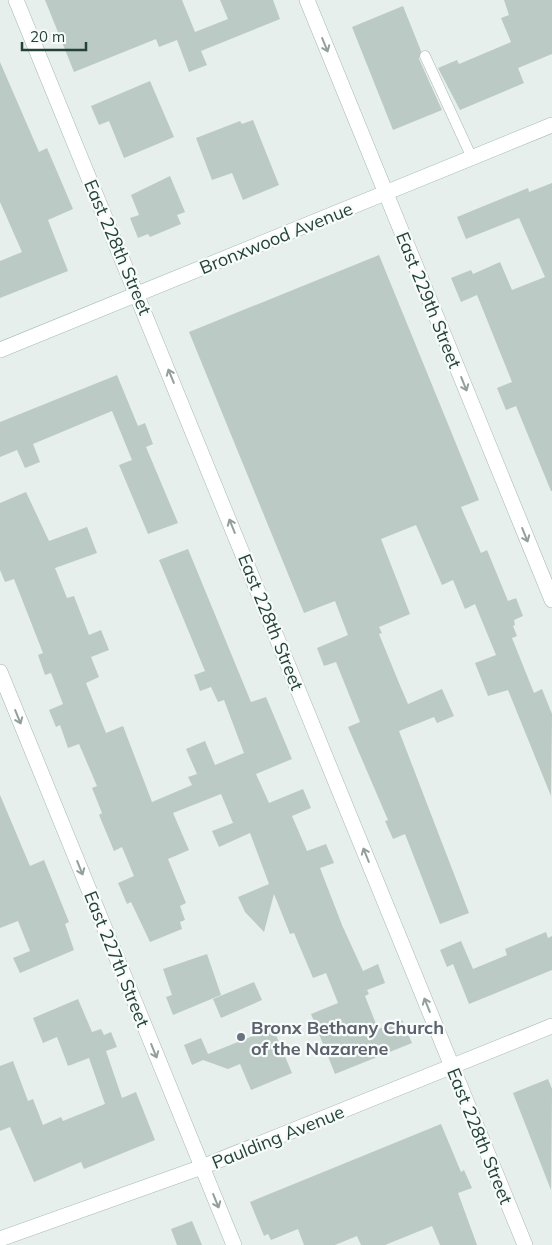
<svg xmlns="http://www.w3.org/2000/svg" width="552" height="1245" viewBox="0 0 552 1245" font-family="Mulish,sans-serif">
<rect width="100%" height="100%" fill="#e6efeb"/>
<g fill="#bbcac4">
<path d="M45 0H182L195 32 228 19 220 0H273L280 19 201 51 207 65 189 72 177 40 159 47 156 39 74 72Z"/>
<path d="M504 0H552V54L518 68 524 83 460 110 438 68 457 60 459 64 511 42 501 18 509 15Z"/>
<path d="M403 6 421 51 419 59 442 110 393 130 352 27Z"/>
<path d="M0 62 39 152 47 148 73 209 48 220 68 271 0 298V261L22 252 0 202Z"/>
<path d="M150 81 174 137 124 158 109 121 99 125 91 106Z"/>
<path d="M253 120 279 185 243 200 232 173 212 180 196 138 240 121 242 124Z"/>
<path d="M170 176 185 212 177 215 181 224 150 237 148 234 138 238 130 218 139 215 131 195Z"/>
<path d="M552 183V491H551L516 406 506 410 497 388 512 382 477 295 461 302 451 278 471 270 473 274 500 262 512 290 545 277 519 218 466 239 457 217 528 188 529 192Z"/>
<path d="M379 255 479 500 461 507 481 553 487 550 508 601 516 598 523 616 514 620 515 625 513 626 517 636 512 638 534 693 542 689 552 714 551 796 508 690 488 696 475 663 496 655 475 604 465 609 453 580 442 585 416 525 381 539 410 614 379 627 382 633 379 634 399 683 408 704 442 689 454 716 437 723 434 717 399 731 469 913 440 924 405 834 393 839 385 821 388 820 348 727 360 722 336 662 324 666 317 648 348 635 335 601 304 613 189 332Z"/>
<path d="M117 375 138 426 145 423 153 444 146 447 178 523 148 534 119 465 132 460 112 411 33 444 40 462 25 468 17 450 0 457V422Z"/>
<path d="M26 492 49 541 87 527 97 553 55 568 67 598 74 596 89 635 101 630 109 650 91 657 99 677 86 683 106 733 123 726 152 802 192 785 188 777 197 774 186 749 205 741 215 765 244 753 224 700 218 702 211 687 200 691 194 675 205 671 159 560 188 549 251 702 266 697 292 759 256 774 269 803 303 789 311 808 292 816 307 851 326 844 334 863 320 868 342 925 363 971 378 964 385 983 367 990 369 994 365 996 378 1029 402 1020 412 1043 335 1074 311 1014 338 1003 326 973 313 978 294 933 290 934 274 894 264 932 245 912 238 897 269 884 250 833 219 847 212 831 233 823 221 794 173 813 189 850 168 859 186 903 180 906 185 920 180 922 182 929 150 942 131 902 127 904 118 883 134 876 122 847 114 851 99 815 102 813 92 788 97 786 79 744 68 748 60 725 56 727 49 710 63 704 51 673 45 675 38 655 43 653 14 579 5 582 0 570V503Z"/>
<path d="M0 795 30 866 44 860 69 922 65 924 74 950 20 973 13 958 30 951 18 921 0 928Z"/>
<path d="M546 932 548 938 552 936V970L469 1004 453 964 447 967 440 950 461 941 473 969 507 955 505 949Z"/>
<path d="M207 954 221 995 173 1015 166 997 172 995 163 969Z"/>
<path d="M254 982 262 1000 221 1018 213 999Z"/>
<path d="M78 999 92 1032 101 1029 104 1035 111 1032 117 1047 106 1051 122 1098 136 1092 155 1140 84 1169 81 1162 34 1182 10 1127 0 1131V1066L13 1061 28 1101 33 1099 43 1125 61 1117 63 1121 105 1104 89 1058 68 1066 57 1037 43 1043 33 1018Z"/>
<path d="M273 1028 292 1073 251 1090 240 1064 228 1069 203 1060 192 1065 184 1045 201 1038 208 1054Z"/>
<path d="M548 1079 552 1089 551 1190 513 1093Z"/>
<path d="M441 1124 461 1172 464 1170 472 1188 458 1193 477 1245H440L432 1226 385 1245H361L357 1236 335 1245H304L298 1229 271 1240 268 1234 264 1236 250 1202Z"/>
<path d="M192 1221 202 1245H177L171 1229Z"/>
</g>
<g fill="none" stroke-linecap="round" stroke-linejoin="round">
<g stroke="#a8b8b2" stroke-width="11">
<path id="lane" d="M425 56 472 158"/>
</g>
<g stroke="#a8b8b2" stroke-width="16">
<g id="street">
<path d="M16 0 525 1245"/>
<path d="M307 0 552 600"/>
<path d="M0 672 234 1245"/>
<path d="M0 1239 202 1167 552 1026"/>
</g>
</g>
<g stroke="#a4bbb3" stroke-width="16">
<path id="secondary" d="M0 350 552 125"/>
</g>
<use href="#lane" stroke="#fff" stroke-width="10"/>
<use href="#street" stroke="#fff" stroke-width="15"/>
<use href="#secondary" stroke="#fff" stroke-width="15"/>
</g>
<defs><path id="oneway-shaft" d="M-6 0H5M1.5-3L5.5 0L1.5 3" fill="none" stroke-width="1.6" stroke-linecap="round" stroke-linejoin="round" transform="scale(1.25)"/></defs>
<g stroke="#92a09c">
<use href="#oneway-shaft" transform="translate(325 45) rotate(68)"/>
<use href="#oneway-shaft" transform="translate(171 376) rotate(-112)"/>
<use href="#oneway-shaft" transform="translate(464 384) rotate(68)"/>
<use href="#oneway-shaft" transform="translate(232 526) rotate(-112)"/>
<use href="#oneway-shaft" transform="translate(525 535) rotate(68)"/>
<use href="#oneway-shaft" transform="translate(18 717) rotate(68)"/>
<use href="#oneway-shaft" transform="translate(366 855) rotate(-112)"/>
<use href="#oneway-shaft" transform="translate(80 868) rotate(68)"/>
<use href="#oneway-shaft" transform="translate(427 1005) rotate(-112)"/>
<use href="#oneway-shaft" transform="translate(154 1051) rotate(68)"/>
<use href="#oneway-shaft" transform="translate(216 1201) rotate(68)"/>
</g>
<circle fill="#6b7280" stroke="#f7fbf9" stroke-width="2" cx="241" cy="1037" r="5"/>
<g text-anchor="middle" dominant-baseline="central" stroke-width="4.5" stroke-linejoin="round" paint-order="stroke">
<g font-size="18" fill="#24423a" stroke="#f7fbf9">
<text transform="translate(276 238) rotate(-22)">Bronxwood Avenue</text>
<text transform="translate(118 247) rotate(67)">East 228th Street</text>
<text transform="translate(429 300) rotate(68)">East 229th Street</text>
<text transform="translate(271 622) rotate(68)">East 228th Street</text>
<text transform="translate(117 959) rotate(68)">East 227th Street</text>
<text transform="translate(480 1136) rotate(68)">East 228th Street</text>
<text transform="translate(278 1137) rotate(-22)">Paulding Avenue</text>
</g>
<g font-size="18" font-weight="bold" fill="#5b616d" stroke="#f7fbf9" text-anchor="start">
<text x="251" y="1027">Bronx Bethany Church<tspan x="251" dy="21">of the Nazarene</tspan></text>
</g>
</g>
<path d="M22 42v8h64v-8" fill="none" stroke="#24423a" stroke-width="2.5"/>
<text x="30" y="42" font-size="15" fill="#24423a" stroke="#f7fbf9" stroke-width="4" paint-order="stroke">20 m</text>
</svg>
